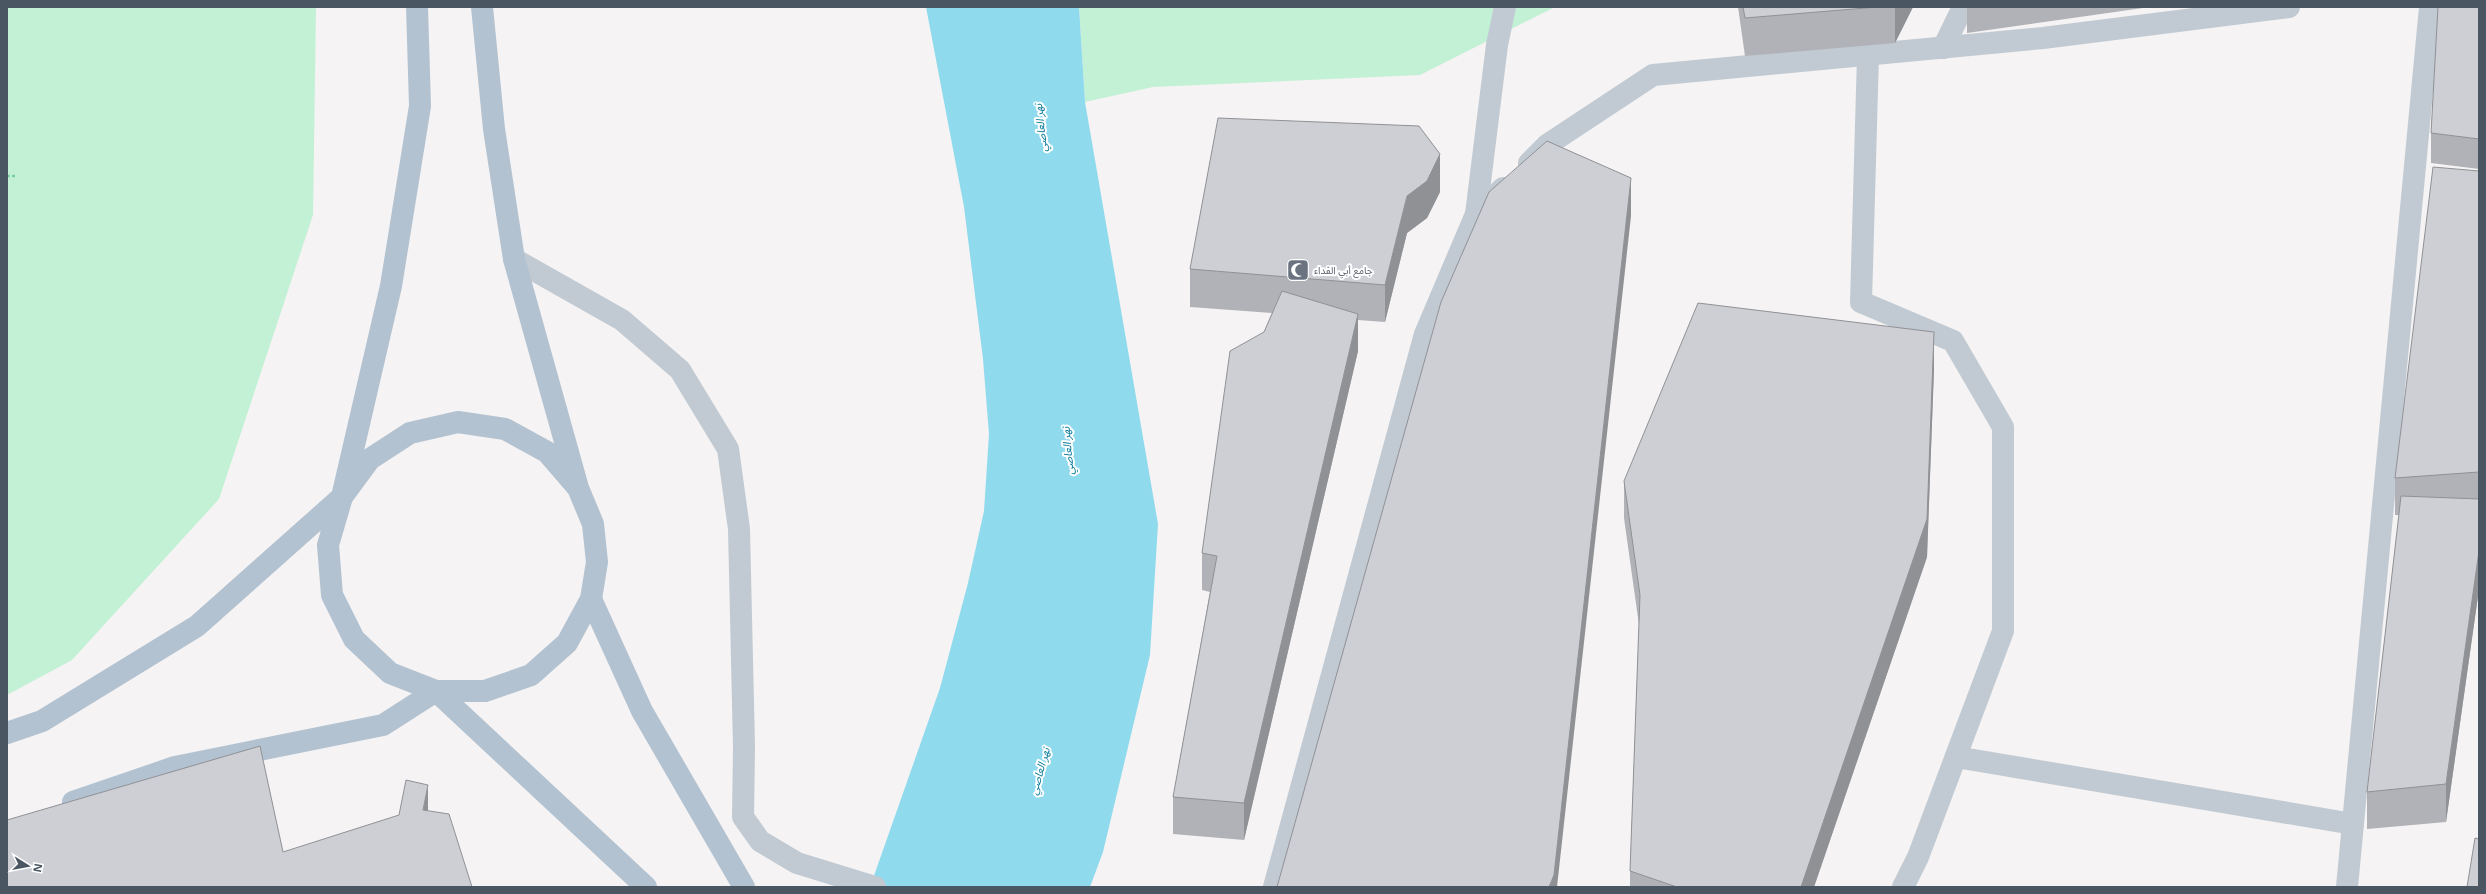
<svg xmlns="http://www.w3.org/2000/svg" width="2486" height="894" viewBox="0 0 2486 894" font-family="'Open Sans','Noto Sans Arabic',sans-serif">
<rect width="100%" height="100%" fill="#f5f3f3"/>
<g fill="#c3f1d5">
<path d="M7 7H316L313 215 219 499 72 660 7 695Z"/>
<path d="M1079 7H1555L1420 75 1153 87 1085 102Z"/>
</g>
<path fill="#90daee" d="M926 7H1079L1085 102 1158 524 1150 655 1103 852 1090 887H870L940 688 968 583 984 511 989 434 983 359 964 207Z"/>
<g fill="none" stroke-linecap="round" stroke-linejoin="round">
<path stroke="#7ad0a6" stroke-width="2.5" stroke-dasharray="3 2" stroke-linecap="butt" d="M7 176H15"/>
<g stroke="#c1cad2" stroke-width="22">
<path d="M1943 48 1963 7"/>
<path d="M1868 55 1861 302 1953 341 2003 427V631L1918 857 1903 887"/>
<path d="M1529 163 1547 145 1653 75 2043 38 2289 7"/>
<path d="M1476 214 1497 45 1505 7"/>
<path d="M514 259 622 320 680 370 728 449 739 529 744 747 743 817 760 841 797 863 875 887"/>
<path d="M1956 757 2353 824"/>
<path d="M1274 887 1425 334 1476 214 1503 188"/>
<path d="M2347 887 2430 7"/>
</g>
<g stroke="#b3c2d1" stroke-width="22">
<path d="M482 7 494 129 514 259 578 488 593 524 597 562 591 599 567 643 531 675 485 691H436L390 673 354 639 332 595 328 545 342 497 370 459 410 433 458 422 505 429 547 452 578 488"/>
<path d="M591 599 642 711 744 887"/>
<path d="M7 733 42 721 197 626 342 497 391 286 420 106 417 7"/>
<path d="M73 802 175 767 383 725 436 691 646 887"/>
</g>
</g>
<g fill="#b0b2b7">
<path d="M1738 7H1913L1895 43 1745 56Z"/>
<path d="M1967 7H2150L1967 33Z"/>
<path d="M2479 7V169L2431 163V133Z"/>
<path d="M2479 171V589L2446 822 2367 829V792L2399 515H2395V478Z"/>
<path d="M1440 192 1427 218 1407 233 1385 322 1358 320V351L1244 840 1173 834V797L1210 592 1202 590V553L1264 332 1272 313 1190 307V269Z"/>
<path d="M1934 369 1927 557 1814 887H1630V871L1639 625 1624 518V481Z"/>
</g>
<g fill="#909195">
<path d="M1895 7H1913L1895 43Z"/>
<path d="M1440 154V192L1427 218 1407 233 1385 322V285L1407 196Z"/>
<path d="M1631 178V216L1557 887H1549Z"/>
<path d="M1358 314V351L1244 840V803Z"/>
<path d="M1934 332V369L1927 557 1814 887H1801Z"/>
<path d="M2479 551V589L2446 822V784Z"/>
<path d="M428 785V822L423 810Z"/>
</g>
<g fill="#cdcfd5" stroke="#909195">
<path d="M1743 7H1878L1745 18Z"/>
<path d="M2438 7H2479V139L2431 133Z"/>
<path d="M1218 118 1419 126 1440 154 1427 181 1407 196 1385 285 1190 269Z"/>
<path d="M1547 141 1631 178 1554 875 1549 887H1277L1441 302 1489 192Z"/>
<path d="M2433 167 2479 171V472L2395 478Z"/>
<path d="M1282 291 1358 314 1244 803 1173 797 1217 556 1202 553 1230 351 1264 332Z"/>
<path d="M1698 303 1934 332 1927 519 1801 887H1677L1630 871 1640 595 1624 481Z"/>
<path d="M2401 496 2479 499V551L2446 784 2367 792Z"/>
<path d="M260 746 283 852 399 815 406 780 428 785 423 810 449 814 472 887H7V820Z"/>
<path d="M2475 838 2479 839V887H2467Z"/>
</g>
<defs>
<g id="mosque-square" transform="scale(1.15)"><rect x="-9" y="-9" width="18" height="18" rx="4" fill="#6b7280" stroke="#fff"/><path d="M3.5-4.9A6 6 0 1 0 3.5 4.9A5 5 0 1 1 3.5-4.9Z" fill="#fff"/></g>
</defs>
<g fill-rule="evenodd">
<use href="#mosque-square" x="1298" y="270"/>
</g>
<g text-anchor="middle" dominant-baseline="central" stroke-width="4" stroke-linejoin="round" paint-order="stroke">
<g font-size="10" fill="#5b616d" stroke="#fff" text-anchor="start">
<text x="1314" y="270">جامع أبي الفداء</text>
</g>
<g font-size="11" font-style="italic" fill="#0c7c9b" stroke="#fff">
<text transform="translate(1040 128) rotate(-96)">نهر العاصي</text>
<text transform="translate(1067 451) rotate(-95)">نهر العاصي</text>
<text transform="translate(1039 771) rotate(-74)">نهر العاصي</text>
</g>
</g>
<rect width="2486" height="894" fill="none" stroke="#4a5661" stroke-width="16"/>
<g transform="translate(28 866) rotate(101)" stroke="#ffffff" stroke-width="3" paint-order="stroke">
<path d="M0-3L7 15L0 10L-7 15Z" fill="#4a5661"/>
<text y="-6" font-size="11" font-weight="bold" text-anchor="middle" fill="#4a5661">N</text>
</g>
</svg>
